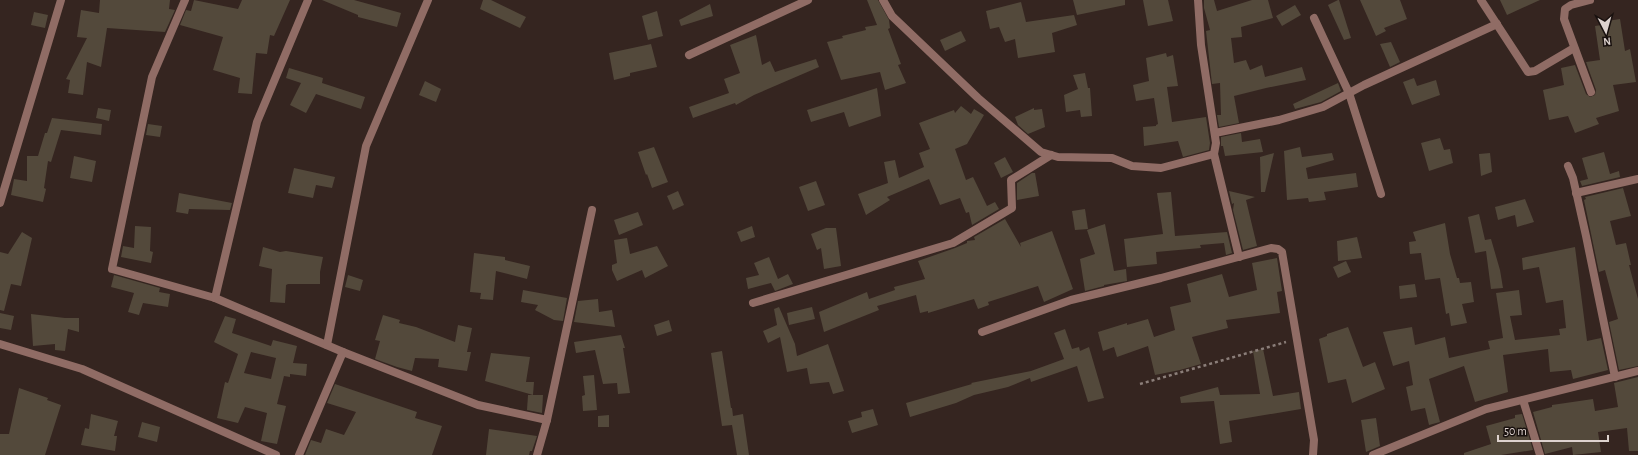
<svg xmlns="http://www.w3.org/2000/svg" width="1638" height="455" viewBox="0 0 1638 455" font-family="'Alegreya Sans',sans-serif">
<rect width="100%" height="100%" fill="#352520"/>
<g fill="#53493b" fill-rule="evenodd">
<path d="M100 0H170L169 9 175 10 165 32 107 28 101 67 87 62 83 95 68 93 70 80 66 79 87 38 77 37 81 10 99 13Z"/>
<path d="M194 0 238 9 242 0H290L274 36 270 35 267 54 256 53 252 94 238 93 240 78 213 70 223 37 180 25 186 10 191 11Z"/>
<path d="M322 0H354L401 13 397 27 358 17V15Z"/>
<path d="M483 0H491L526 17 520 28 480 9Z"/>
<path d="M867 0H878L889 20 890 28 888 29 901 64 898 65 906 83 885 90 880 72 841 80 827 42 843 38 842 36 866 30 865 27 877 25Z"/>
<path d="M1073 0H1125V5L1077 15Z"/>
<path d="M1143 0H1168L1173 21 1148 26Z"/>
<path d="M1204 0H1214L1217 11 1252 0H1268L1273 18 1241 27 1242 37 1231 38 1234 63 1246 60 1250 70 1262 65 1265 77 1302 67 1306 80 1266 88 1234 96 1239 123 1219 127 1217 115H1221L1220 83 1212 84 1206 31 1210 30 1204 8Z"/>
<path d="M1338 0H1339L1351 38 1344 40 1328 5Z"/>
<path d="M1360 0H1400L1407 19 1384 28 1386 31 1376 36Z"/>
<path d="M1500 0H1540L1507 15Z"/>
<path d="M1021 2 1026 22 1074 15 1077 25 1052 33 1055 52 1018 58 1015 39 1005 42 999 27 990 29 986 11Z"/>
<path d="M710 4 713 16 681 26 679 20Z"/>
<path d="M1295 5 1301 15 1282 26 1276 16Z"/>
<path d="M657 11 663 36 648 40 642 16Z"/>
<path d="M34 12 48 15 45 28 31 25Z"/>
<path d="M1620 19 1625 51 1630 49 1636 82 1613 85 1619 111 1596 118 1599 124 1575 133 1568 116 1549 120 1543 90 1564 85 1561 68 1575 65 1586 94 1590 97 1595 95 1596 90 1586 62 1600 60 1595 26 1608 24 1607 21Z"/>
<path d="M961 31 966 41 945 51 940 40Z"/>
<path d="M756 35 762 65 770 61 775 72 816 59 819 67 754 95 736 105 735 103 693 118 689 107 729 93 724 79 740 73 730 45Z"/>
<path d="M1391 42 1400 62 1390 67 1380 44Z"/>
<path d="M651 44 657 67 630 73V76L614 80 609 53Z"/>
<path d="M1166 53 1167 57 1173 55 1178 86 1167 87 1172 122 1206 117 1210 143 1209 150 1183 157 1178 141 1144 146 1143 127 1156 126V125L1158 124 1154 98 1136 101 1133 85 1149 81 1146 58Z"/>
<path d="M289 68 323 78 322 83 365 97 361 109 316 94 306 113 290 105 301 83 286 78Z"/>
<path d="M1085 73 1088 88H1090L1092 116 1081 117 1080 110 1066 112 1064 95 1078 89 1073 75Z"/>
<path d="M1414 78 1417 86 1436 80 1440 95 1412 105 1403 82Z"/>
<path d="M425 81 441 89 436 102 419 95Z"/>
<path d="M1338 83 1341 91 1321 102 1295 109 1293 104Z"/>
<path d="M877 88 881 116 849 127 844 112 811 122 807 110Z"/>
<path d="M961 106 971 114 974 109 984 115 967 144 955 149 966 180 973 177 987 206 995 202 999 209 972 225 969 212 966 213 960 198 940 205 929 179 887 197 890 200 866 215 858 194 888 183 884 162 895 160 899 178 924 167 919 153 930 149 919 123 954 110 955 113Z"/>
<path d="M98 108 111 110 109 121 96 118Z"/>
<path d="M1034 108V110L1042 109 1045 127 1028 134 1018 125 1015 117Z"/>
<path d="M52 118 102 124 101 135 61 130 51 162 48 161 44 188 46 189 43 202 11 195 14 179 27 181V156H38L45 133H47Z"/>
<path d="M148 124 162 126 160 137 146 135Z"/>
<path d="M1241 133 1242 142 1260 139 1263 152 1225 156 1223 146H1221V137Z"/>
<path d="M1440 138 1444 150 1450 149 1453 163 1429 171 1421 143Z"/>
<path d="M654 147 668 182 652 188 647 174 646 175 638 152Z"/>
<path d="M1300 147 1302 157 1332 153 1334 160 1306 168 1308 179 1356 173 1358 187 1324 192 1326 200 1309 202 1308 198 1287 200 1284 151Z"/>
<path d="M1604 152 1610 174 1619 171 1620 177 1582 186 1580 181 1588 179 1582 158Z"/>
<path d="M1274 153 1265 192H1261L1260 157Z"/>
<path d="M1490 153 1492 172 1481 176 1479 154Z"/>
<path d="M74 156 96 161 92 182 70 178Z"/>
<path d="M1005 157 1013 172 1001 178 994 163Z"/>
<path d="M294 168 335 177 332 188 316 185 313 198 288 193Z"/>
<path d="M1032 173H1035L1039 196 1017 200V183Z"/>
<path d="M816 181 825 205 808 211 799 187Z"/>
<path d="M1623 188 1631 216 1610 221 1616 245 1626 243 1631 265H1629L1638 299V366L1619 370 1609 322 1618 319 1605 270 1599 272 1584 200 1586 199 1585 197Z"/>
<path d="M678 191 684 205 673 210 667 196Z"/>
<path d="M1229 191 1255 197 1246 200 1257 246 1243 250 1233 210 1234 203 1232 204Z"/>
<path d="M1171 192 1175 236 1227 232 1232 253 1226 255 1224 243 1200 245 1201 248 1156 252 1157 264 1127 267 1124 239 1163 234 1157 193Z"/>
<path d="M179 193 232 203 230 210 189 209 188 214 176 212Z"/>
<path d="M1525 199 1534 222 1517 227 1515 215 1498 220 1495 207Z"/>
<path d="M1085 209 1088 229 1075 230 1072 211Z"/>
<path d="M638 212 643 225 619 235 614 220Z"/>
<path d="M1479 214 1485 240 1491 239 1500 270 1503 288 1491 289 1486 251 1475 253 1468 217Z"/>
<path d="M1005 219 1021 247 1020 243 1052 231 1073 289 1044 302 1038 286 988 302 989 305 978 309 974 299 928 313V311L920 313 916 295 877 306 879 310 824 332 819 312 867 292 869 299 895 290 894 287 925 279 918 261 955 248 967 243V241L975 240 974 237Z"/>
<path d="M1445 223 1450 254 1457 278H1459L1460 283 1471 282 1474 302 1462 304 1467 323 1451 326 1449 313 1446 314 1440 278 1425 280 1421 253 1410 254 1409 242 1416 241 1413 232Z"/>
<path d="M1105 224 1114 271 1126 269 1127 281 1104 285V286L1085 291 1080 259 1095 254 1087 230Z"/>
<path d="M135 226 151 227 150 251 153 252 151 263 121 257 123 246 134 248Z"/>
<path d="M752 226 755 237 741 242 737 232Z"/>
<path d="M826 228H836L841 266 824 269 821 248 817 250 811 234Z"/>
<path d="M22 232 32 238 21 286 11 284 4 311 0 310V252L8 254Z"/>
<path d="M1357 237 1362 258 1338 261 1337 241Z"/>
<path d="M627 238 630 254 657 246 668 266 645 278 642 270 617 281 612 270V265L617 263 614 240Z"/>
<path d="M263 247 280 252 286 251 323 257 320 272V284H288L286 285 285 303 270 302 272 269 259 266Z"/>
<path d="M1575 247 1587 341 1601 338 1608 370 1573 379 1571 370 1550 372 1548 349 1503 355 1508 392 1475 402 1464 366 1429 379 1440 422 1429 425 1425 408 1411 411 1406 387 1413 385 1409 361 1393 366 1383 332 1412 327 1415 345 1445 337 1449 358 1490 349 1488 341 1503 338 1496 293 1519 290 1522 315 1510 316 1515 340 1560 335 1559 329 1566 328 1563 300 1546 303 1539 267 1523 270 1522 258Z"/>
<path d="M474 253 505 257V260L530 266 527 279 496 271 493 300 480 299 481 293 470 292Z"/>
<path d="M769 257 778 279 788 274 793 284 775 291 771 283 748 289 746 278 759 275 754 263Z"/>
<path d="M1277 258 1282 291 1277 292 1280 313 1226 320 1228 328 1192 337 1201 364 1180 370 1155 375 1148 346 1117 357 1114 347 1103 351 1098 332 1127 323V325L1148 319 1154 337 1175 330 1170 307 1191 302 1187 284 1222 274 1229 297 1257 290 1252 263Z"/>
<path d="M1346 261 1351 272 1338 278 1333 267Z"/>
<path d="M114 275 160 288 159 292 170 294 168 307 143 303 139 315 128 312 134 293 111 287Z"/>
<path d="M348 275 363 280 360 291 345 287Z"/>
<path d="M1415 284 1417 297 1400 299 1399 286Z"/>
<path d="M523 290 567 298 563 321 554 320 535 310 538 305 521 302Z"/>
<path d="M598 299 599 312 612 310 615 327 574 322 578 301Z"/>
<path d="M779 307 795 344 797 356 828 344 844 391 833 394 829 382 810 384 807 368 787 372 780 337 768 343 763 331 777 325 774 309Z"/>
<path d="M812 307 815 319 789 325 787 313Z"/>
<path d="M0 313 14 316 11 330 0 328Z"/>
<path d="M31 314 65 318H79V332L68 329 65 351 55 350V344L33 346Z"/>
<path d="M383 315 400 320 399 323 416 327 455 342 458 325 472 328 467 352H471L467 371 438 367 439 359 415 358 412 371 397 367 375 359 380 341 375 340Z"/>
<path d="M225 316 236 319 232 333 271 346 273 340 297 346 293 363 307 364 306 376 290 374V377L284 376 277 404 286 406 277 444 261 441 267 413 245 407 238 423 217 418 225 382 228 383 238 354 214 342ZM251 352 276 358 271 379 244 373Z"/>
<path d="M669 320 672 331 657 336 654 325Z"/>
<path d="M1348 327 1363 367 1375 362 1385 389 1352 403 1346 379 1328 383 1319 339 1327 336V334Z"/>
<path d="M1065 329 1072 349 1079 347 1080 351 1089 347 1104 398 1088 402 1077 366 1031 382 1030 378 1008 387 974 395 956 403 910 417 906 403 972 384 971 383 1031 371 1064 359 1054 333Z"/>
<path d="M621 335 625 348H623L630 393 618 394 617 383 603 384 595 350 576 353 574 342Z"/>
<path d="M1263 349 1273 396 1299 392 1301 409 1229 421 1232 442 1220 444 1214 401 1181 403 1180 397 1218 387 1220 395 1260 394 1253 351Z"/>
<path d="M722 351 731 408H732L733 416 743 414 749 455H737L732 425 722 426 711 353Z"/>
<path d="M491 353 530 357 526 382H534L533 395 485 381Z"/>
<path d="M594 375 597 410 583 411 582 396 585 395 583 376Z"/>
<path d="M1638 377V451H1629L1627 428 1598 432 1601 452 1573 455 1572 447 1545 454 1533 412 1552 407V405L1593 399 1595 411 1618 407 1614 383Z"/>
<path d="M335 384 417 412 415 418 442 426 432 455H305L311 440 321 443 326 429 344 435 356 412 327 403Z"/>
<path d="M19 388 48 398 47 400 61 405 45 455H0V434H9Z"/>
<path d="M528 395H543L542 413 527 410Z"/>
<path d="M873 409 878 425 852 433 848 421 862 417 861 412Z"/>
<path d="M91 414 118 421 114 436H117L115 451 81 445 85 428 89 429Z"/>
<path d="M1522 414 1533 450 1501 455H1464V453L1491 444 1486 426 1515 418V415Z"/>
<path d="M609 415V427H598V416Z"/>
<path d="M1376 418 1380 446 1366 452 1361 420Z"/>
<path d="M142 422 160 427 157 442 138 437Z"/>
<path d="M489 429 537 436 532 451H530L529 455H486Z"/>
</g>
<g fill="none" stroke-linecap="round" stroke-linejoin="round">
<path stroke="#8b7e79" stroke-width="2.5" stroke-dasharray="3 3" stroke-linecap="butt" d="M1140 384 1286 342"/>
<g stroke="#906c65" stroke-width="8">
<path d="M185 0 152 77 112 269 215 298 343 352 478 405 547 420"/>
<path d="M883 0 892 16 978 98 1041 152 1058 157 1112 158 1132 166 1161 168 1214 154"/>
<path d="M1198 0 1201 45 1216 143 1214 154 1239 257"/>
<path d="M1481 0 1528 72 1535 71 1574 48"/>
<path d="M1590 0 1571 5 1565 9 1564 19 1591 92"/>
<path d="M1314 18 1349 93 1381 194"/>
<path d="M689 55 808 0"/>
<path d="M1215 133 1279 120 1323 107 1364 85 1497 24"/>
<path d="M1568 166 1573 178 1586 236 1615 377"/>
<path d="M1576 193 1638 179"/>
<path d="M0 203 61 0"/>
<path d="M215 298 257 122 308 0"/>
<path d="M753 303 953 243 1012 208 1011 180 1051 155"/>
<path d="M982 332 1071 300 1161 278 1271 248 1278 249 1282 252 1314 440 1313 455"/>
<path d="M0 344 82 369 276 455"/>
<path d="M327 345 366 146 428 0"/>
<path d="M1523 400 1540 455"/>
<path d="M299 455 343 352"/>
<path d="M537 455 547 420 592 210"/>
<path d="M1373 455 1486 409 1638 371"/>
</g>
</g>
<g transform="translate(1606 32) rotate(174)" stroke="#18100e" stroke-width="3" paint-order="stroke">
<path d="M0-3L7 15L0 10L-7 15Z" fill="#ddd2ce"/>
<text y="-6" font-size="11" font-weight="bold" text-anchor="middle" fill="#ddd2ce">N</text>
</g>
<path d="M1498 435v6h110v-6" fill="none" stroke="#ddd2ce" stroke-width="2"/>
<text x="1504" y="435" font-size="12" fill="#ddd2ce" stroke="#18100e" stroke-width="3" paint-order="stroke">50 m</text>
</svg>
